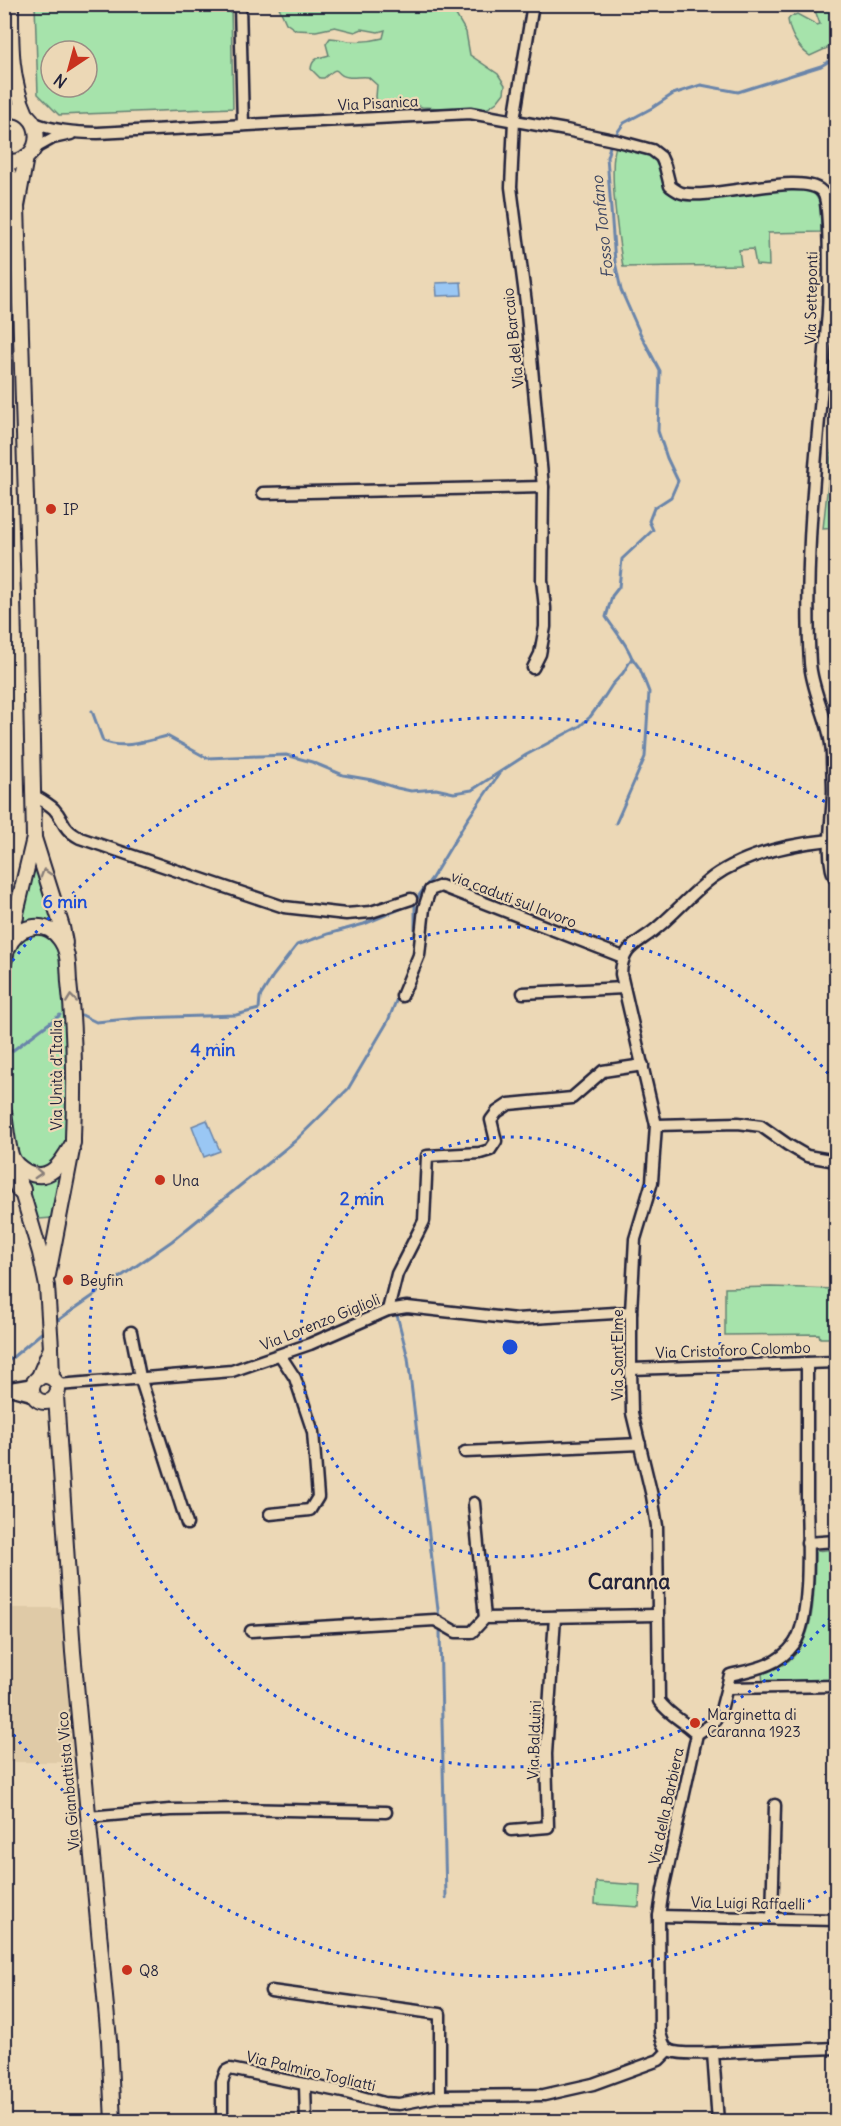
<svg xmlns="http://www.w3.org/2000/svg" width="841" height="2126" viewBox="0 0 841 2126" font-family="Delius,sans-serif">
<rect width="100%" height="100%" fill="#ecd8b6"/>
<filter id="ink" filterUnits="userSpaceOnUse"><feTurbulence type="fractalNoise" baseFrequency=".0167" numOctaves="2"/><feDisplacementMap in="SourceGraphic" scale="12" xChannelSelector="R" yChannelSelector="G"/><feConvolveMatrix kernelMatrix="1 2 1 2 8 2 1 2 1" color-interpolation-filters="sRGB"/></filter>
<g filter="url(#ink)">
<path fill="#dfcaa7" d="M4 1608H65L77 1762H5Z"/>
<g fill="#a6e3ab" stroke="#648273" stroke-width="1.5" fill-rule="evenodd">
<path d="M35 5H231L233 108 59 115 38 94ZM51 51H87V87H51Z"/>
<path d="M278 5H460L456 15 466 32 470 55 498 74 505 85 504 93 497 102 488 108 477 110 422 107 407 102 402 108 392 112 378 104 376 97 377 85 368 77C361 76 354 78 348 77 332 75 343 62 324 78H320L311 69C312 57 321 58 329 55L326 44 330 38C337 38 342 40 349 41 359 42 372 41 383 38L385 30 378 32 362 29 355 32 335 27 316 31 296 30 286 23Z"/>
<path d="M811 5H836V44L810 56C798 48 790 34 788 20L790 17 797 14 817 25 820 24 816 13Z"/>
<path d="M617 144 649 155 655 159 667 192 677 198H689L798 187 813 191 821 204V232L768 233 769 266 756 265 753 249 739 250 741 265 623 267C619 243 607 163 617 144Z"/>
<path d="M836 378V528L823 529 834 428Z"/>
<path d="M35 860 58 928 15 929Z"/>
<path d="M43 930 59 946 68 1008 67 1139 55 1164 36 1171 16 1156C9 1112 0 977 19 942 25 934 33 933 43 930Z"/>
<path d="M65 1163 52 1218 39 1219 35 1217 19 1170 24 1173Z"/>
<path d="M771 1287 836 1289V1338H820L819 1334 725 1335V1288Z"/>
<path d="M836 1549V1681L763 1683 762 1673C769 1670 778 1668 784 1664 818 1643 814 1585 815 1551Z"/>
<path d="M596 1882 640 1885 639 1907 595 1904Z"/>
</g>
<g fill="#9ac7f4" stroke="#6a85aa" stroke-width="1.5">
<path d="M461 282 462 295 437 296 436 283Z"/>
<path d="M207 1120 220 1151 204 1157 192 1126Z"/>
</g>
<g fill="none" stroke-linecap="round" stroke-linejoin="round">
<g stroke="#6a85aa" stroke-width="3">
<path d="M614 137 624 123 652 108 673 94 701 85 738 92 821 66 836 57"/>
<path d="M92 711 103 741C123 750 147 741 167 736L207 758 286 755 312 762 343 775 372 780 397 788 411 791 436 789 454 793 472 790 526 755 580 726 590 717 601 702 612 685 623 673 632 658C626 642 615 631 606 617L612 596 619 587 622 559 653 530 649 521 654 508 671 497 678 481 667 458 658 431 660 371 640 333 621 290 615 262 607 157 611 143"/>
<path d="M616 823 645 757 649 692 640 669 632 658"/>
<path d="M415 901V945"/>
<path d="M415 901 432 878 467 820 499 774"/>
<path d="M82 1015 96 1022 139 1018 236 1015 259 1009 260 997 273 976 297 945 328 934 364 924 407 906"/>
<path d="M12 1051 60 1015"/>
<path d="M397 1315 408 1358 439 1618"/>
<path d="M57 1321 172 1241 295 1141 348 1089 388 1021 398 996"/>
<path d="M6 1382 5 1369 7 1362 45 1330"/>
<path d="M4 1404 7 1399"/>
<path d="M440 1632 446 1898"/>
</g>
<g stroke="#22223b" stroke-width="15">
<g id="minor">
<path d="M240 4 243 125"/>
<path d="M533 4 514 120 511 187 526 303 543 487 542 580 545 608V627L540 654 533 668"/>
<path d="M34 123C55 131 76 133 98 133L470 113 566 130 618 141 652 150 661 157 665 166 670 186C674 189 678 192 682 193 711 201 807 169 823 193 831 204 829 305 827 324 819 436 803 550 810 663 812 693 831 723 832 755 832 767 833 779 833 791 833 813 824 862 836 880"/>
<path d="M35 148 53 138 71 134"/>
<path d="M263 493 543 487"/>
<path d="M33 795C40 799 48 803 54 809 66 822 60 827 80 838L284 907 346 914 371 912 411 899"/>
<path d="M523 993 624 988"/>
<path d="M402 996 419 955 424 908 430 890 441 886 623 957"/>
<path d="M656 1125 738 1123 761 1126 788 1145 807 1156 836 1161"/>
<path d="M388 1310 397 1274 424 1221 427 1156 480 1153 490 1150 496 1141 491 1120 497 1112 509 1104 572 1098 603 1071 643 1065"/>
<path d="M131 1332 140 1377 187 1524"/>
<path d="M631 1369 836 1362"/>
<path d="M58 1385 232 1371 310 1344 388 1310 407 1307 516 1319 631 1312"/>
<path d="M4 1389 34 1384"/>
<path d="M13 1390 35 1396"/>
<path d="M465 1452 640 1444"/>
<path d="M474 1503 485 1618"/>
<path d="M270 1514 310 1510 318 1497 313 1432 295 1378 280 1355"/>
<path d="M807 1543 836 1541"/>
<path d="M251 1631 435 1620 456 1632H472L485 1618 657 1615"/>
<path d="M727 1688 836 1686"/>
<path d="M697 1734C683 1720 671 1717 659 1701L657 1526 652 1496 632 1413 631 1369V1312L635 1239 652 1182 656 1125 621 974C622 945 639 944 658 927 677 911 693 892 713 877 745 854 792 844 830 840"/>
<path d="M88 1817 170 1810 238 1809 386 1812"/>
<path d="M511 1830 548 1827 546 1754 555 1617"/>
<path d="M659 1916 836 1920"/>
<path d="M772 1918 775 1805"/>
<path d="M271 1991 440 2014V2096"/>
<path d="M713 2053 836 2048"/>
<path d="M305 2084 306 2122"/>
<path d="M222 2122V2082L226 2071 230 2069 343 2092 384 2103 399 2104 440 2096 544 2095 593 2084 659 2060 669 2050"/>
<path d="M718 2122 713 2053C703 2053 678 2055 669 2050 663 2047 662 2039 660 2033L659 1916 663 1890 697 1734 713 1723 721 1710 730 1675C755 1669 778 1666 794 1644 813 1617 807 1530 807 1495 807 1451 807 1407 807 1363"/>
</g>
</g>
<g stroke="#22223b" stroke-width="18">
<g id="secondary">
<path d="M11 4C11 42 10 79 26 114"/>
<path d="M4 105 10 74"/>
<path d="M4 111C47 103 48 169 4 161"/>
<path d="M4 163 11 179 15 198"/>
<path d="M34 838 62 927 65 943"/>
<path d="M8 947 34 838 29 596 17 206 26 157"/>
<path d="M4 962C5 958 6 952 8 948 16 927 44 918 59 938 69 950 68 967 69 982 75 1034 75 1086 73 1138V1143C63 1160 51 1184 27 1172 20 1168 13 1163 11 1155 7 1142 6 1126 4 1112"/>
<path d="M19 1182 40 1253 47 1286 51 1348"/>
<path d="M48 1275 72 1150"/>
<circle cx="45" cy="1389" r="13"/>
<path d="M38 1379 51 1348 52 1378"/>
<path d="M56 1396 73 1652 109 2040 113 2122"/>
</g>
</g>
<g stroke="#22223b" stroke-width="22">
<g id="motorway">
<path d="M4 936 14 917"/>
<path d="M4 1153 14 1177 21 1190"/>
</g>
</g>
<use href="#minor" stroke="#ecd8b6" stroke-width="10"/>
<use href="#secondary" stroke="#ecd8b6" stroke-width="14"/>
<use href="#motorway" stroke="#ecd8b6" stroke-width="18"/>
</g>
<defs><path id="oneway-chevron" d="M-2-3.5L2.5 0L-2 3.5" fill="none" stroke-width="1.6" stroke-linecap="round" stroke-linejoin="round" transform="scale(1.5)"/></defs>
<g stroke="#877d78">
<use href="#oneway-chevron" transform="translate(45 873) rotate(-107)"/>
<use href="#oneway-chevron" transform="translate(71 999) rotate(-96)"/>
<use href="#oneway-chevron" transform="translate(38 1173) rotate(3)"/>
</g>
</g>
<g fill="none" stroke="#1d4ed8" stroke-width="3" stroke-dasharray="3 6">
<circle cx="510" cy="1347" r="210"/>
<path d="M836 1611A420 420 0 1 1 836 1083"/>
<path d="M834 1887A630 630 0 0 1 7 1726M7 968A630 630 0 0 1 834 807"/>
</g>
<g fill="#c8321e" stroke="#ecd8b6" stroke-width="2">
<circle cx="51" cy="509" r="6"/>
<circle cx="160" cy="1180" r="6"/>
<circle cx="68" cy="1280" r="6"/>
<circle cx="695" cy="1723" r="6"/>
<circle cx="127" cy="1970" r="6"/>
</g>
<g text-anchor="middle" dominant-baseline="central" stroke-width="4.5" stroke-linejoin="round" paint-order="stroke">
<g font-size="15" fill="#22223b" stroke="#ecd8b6">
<text transform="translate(378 103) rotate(-3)">Via Pisanica</text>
<text transform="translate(811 298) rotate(-89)">Via Setteponti</text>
<text transform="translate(513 338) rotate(-96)">Via del Barcaio</text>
<text transform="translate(514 899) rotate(21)">via caduti sul lavoro</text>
<text transform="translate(56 1075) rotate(-90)">Via Unità d'Italia</text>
<text transform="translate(320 1322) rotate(-22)">Via Lorenzo Giglioli</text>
<text transform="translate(733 1350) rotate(-2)">Via Cristoforo Colombo</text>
<text transform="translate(617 1355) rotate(-90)">Via Sant'Elme</text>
<text transform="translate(534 1740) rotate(-88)">Via Balduini</text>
<text transform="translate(68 1781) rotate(-95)">Via Gianbattista Vico</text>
<text transform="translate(666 1806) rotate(-78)">Via della Barbiera</text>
<text transform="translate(748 1903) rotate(1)">Via Luigi Raffaelli</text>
<text transform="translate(311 2071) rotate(13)">Via Palmiro Togliatti</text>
</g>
<g font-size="15" fill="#22223b" stroke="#ecd8b6" text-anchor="start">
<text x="63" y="509">IP</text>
<text x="172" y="1180">Una</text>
<text x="80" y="1280">Beyfin</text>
<text x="707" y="1714">Marginetta di<tspan x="707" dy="17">Caranna 1923</tspan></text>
<text x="139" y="1970">Q8</text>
</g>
<g font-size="16" font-style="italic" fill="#3a4360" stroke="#ecd8b6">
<text transform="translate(602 227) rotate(-96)">Fosso Tonfano</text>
</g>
<g font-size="21" font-weight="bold" fill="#22223b" stroke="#ecd8b6">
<text x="629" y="1581">Caranna</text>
</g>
</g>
<circle cx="510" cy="1347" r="9" fill="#1d4ed8" stroke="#ecd8b6" stroke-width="3"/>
<g font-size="18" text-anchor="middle" font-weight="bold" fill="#1d4ed8" stroke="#ecd8b6" stroke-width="4.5" stroke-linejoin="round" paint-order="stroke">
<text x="65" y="908">6 min</text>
<text x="213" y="1056">4 min</text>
<text x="362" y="1205">2 min</text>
</g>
<rect width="841" height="2126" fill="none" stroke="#ecd8b6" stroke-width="24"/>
<rect x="12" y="12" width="817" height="2102" fill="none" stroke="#22223b" stroke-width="2" filter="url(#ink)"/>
<g transform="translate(69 69) rotate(216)"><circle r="28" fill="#ecd8b6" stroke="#9b8f85" stroke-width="1.5"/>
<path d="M0-4.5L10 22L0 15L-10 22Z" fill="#c8321e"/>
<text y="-9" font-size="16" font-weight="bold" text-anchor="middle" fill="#22223b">N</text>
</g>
</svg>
